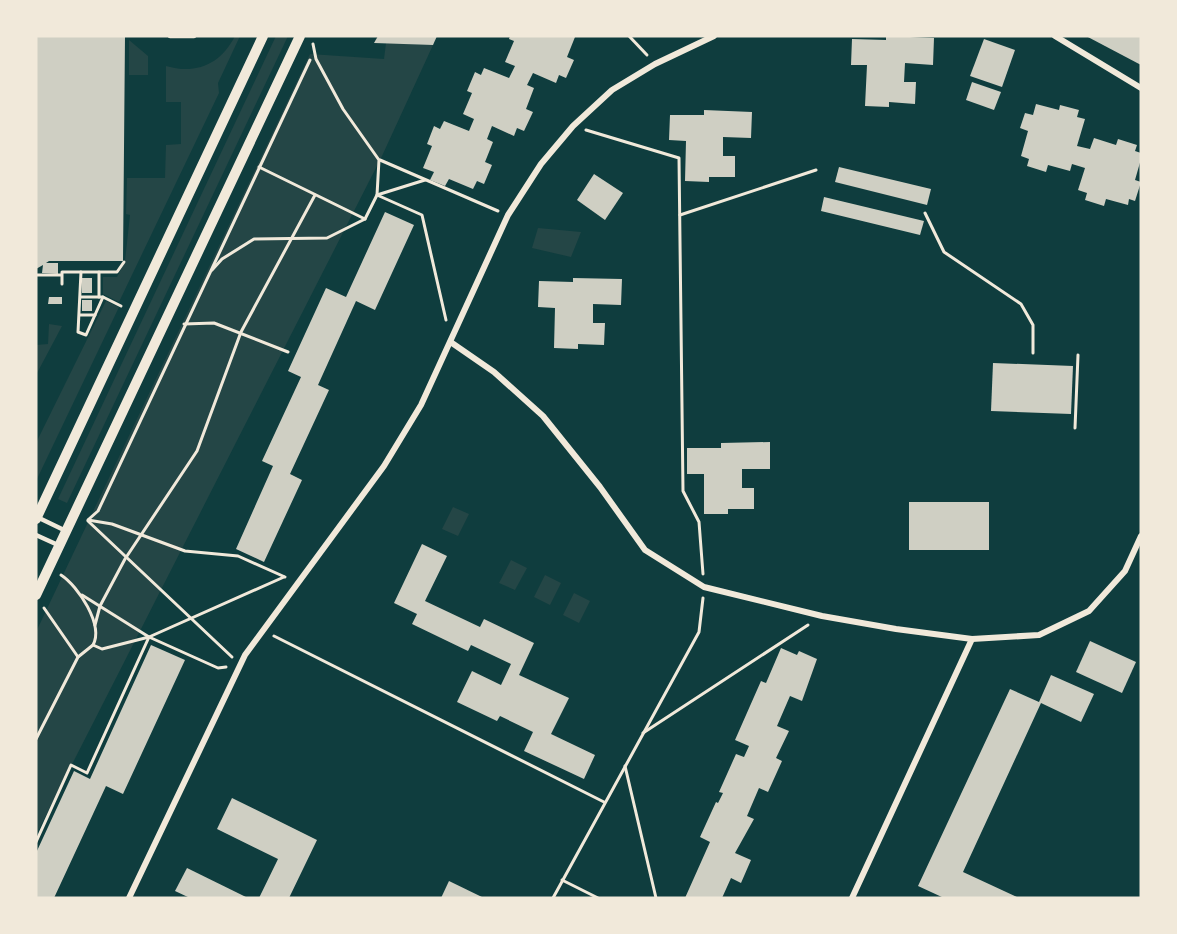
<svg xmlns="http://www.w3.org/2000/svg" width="1177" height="934" viewBox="0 0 1177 934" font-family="Ubuntu,sans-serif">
<rect width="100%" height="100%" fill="#0f3d3e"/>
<g fill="#244646">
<path d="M235 36H240L218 83 219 93 119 302 103 294V277H117L125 261 130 215 126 214 127 178H165L166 145 181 144V102H166V66C196 75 221 64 235 36Z"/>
<path d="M276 36H288L67 503 58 499Z"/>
<path d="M129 40 148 56V75H129Z"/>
<path d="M386 43 433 45 382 156 36 835V632L310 54 384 59Z"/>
<path d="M538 228 581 232 571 257 532 248Z"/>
<path d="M106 301 119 307 36 481V443Z"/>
<path d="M49 324 62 326 36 375V345L48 344Z"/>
<path d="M453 507 469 514 458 536 442 529Z"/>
<path d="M511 560 527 568 515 590 499 583Z"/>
<path d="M545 575 561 583 550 605 534 597Z"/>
<path d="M574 593 590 601 579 623 563 615Z"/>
</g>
<g fill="#cfcfc3">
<path d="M36 36H125L123 261H49L46 263H58V274L42 273 43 265 36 269Z"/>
<path d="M378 36H437L433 45 374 43Z"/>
<path d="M510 36 575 37 567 57 574 60 566 78 559 75 556 83 533 73 527 85 534 88 526 109 533 112 524 131 517 128 514 136 492 126 487 139 493 142 485 162 492 165 484 184 477 181 473 189 449 179 445 186 430 180 434 172 423 168 432 146 427 144 434 126 440 129 444 121 469 131 474 119 463 114 472 93 467 91 475 72 481 75 484 68 509 78 515 66 505 62 514 41 509 39Z"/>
<path d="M886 36 934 38 933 65 905 63 904 82H916L915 104 889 102V107L865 106 867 65H851L852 39 886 40Z"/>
<path d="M1086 36H1141V65Z"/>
<path d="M984 39 1015 50 1002 87 970 76Z"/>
<path d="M972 82 1001 92 994 110 966 100Z"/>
<path d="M1036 104 1059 110 1060 105 1079 110 1077 117 1085 119 1077 146 1090 149 1094 138 1116 145 1118 139 1137 145 1135 151 1141 153V159L1135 180 1141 182 1135 201 1129 199 1128 205 1106 199 1104 206 1085 200 1087 193 1078 190 1085 168 1072 164 1070 171 1048 165 1046 172 1027 166 1029 159 1021 156 1028 131 1020 128 1025 113 1033 115Z"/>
<path d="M704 110 752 112 751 138 723 137V156H735V177H709V182L685 181 686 141 669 140 670 115H704Z"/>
<path d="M839 167 931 189 927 205 835 182Z"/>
<path d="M594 174 623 193 605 220 577 200Z"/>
<path d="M824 197 924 221 920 235 821 211Z"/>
<path d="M385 212 414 225 375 310 356 301 318 385 329 390 290 474 302 480 264 562 236 549 273 466 262 461 301 377 288 371 326 288 346 297Z"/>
<rect x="82" y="278" width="10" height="15"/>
<path d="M573 278 622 279 621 305 593 304V323H605L604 345 578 344V349L554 348 555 308 538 307 539 281 573 282Z"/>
<path d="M49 297H62V304H48Z"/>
<rect x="82" y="300" width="10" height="11"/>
<path d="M993 363 1073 366 1071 414 991 411Z"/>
<path d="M770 442V469H742V488H754V509H728V514H704V474H687V448H721V443Z"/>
<rect x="909" y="502" width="80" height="48"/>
<path d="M422 544 447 556 425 601 480 627 484 619 534 643 519 675 569 698 551 734 595 755 584 779 524 751 533 732 500 716 497 721 457 702 472 671 501 685 511 664 471 645 468 651 412 624 417 614 394 603Z"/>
<path d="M1090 641 1136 662 1122 693 1076 672Z"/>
<path d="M151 645 185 660 123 794 106 786 54 898H36V853L74 771 90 779Z"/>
<path d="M781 648 797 655 799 651 817 659 802 701 790 696 777 726 789 731 776 758 782 761 768 792 759 788 747 816 754 819 735 853 751 860 741 883 731 878 722 898H685L710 842 700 837 716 802 718 803 723 793 719 792 736 754 744 757 749 746 735 740 761 681 766 683Z"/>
<path d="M1051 675 1094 694 1081 722 1041 703 963 872 1019 898H944L918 886 1010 689 1039 702Z"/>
<path d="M232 798 317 840 289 898H259L278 859 217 829Z"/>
<path d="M187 868 248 898H190L175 891Z"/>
<path d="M449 881 484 898H441Z"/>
</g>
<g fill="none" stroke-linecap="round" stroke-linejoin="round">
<g stroke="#f1e9da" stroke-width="3">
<path d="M629 36 647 55"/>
<path d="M313 44 316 59 343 109 379 160 377 195 422 215 446 320"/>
<path d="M586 130 679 158 683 491 699 522 703 574"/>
<path d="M380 160 498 211"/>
<path d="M259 167 365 219"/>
<path d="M925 213 944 252 1021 304 1033 325V353"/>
<path d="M680 215 816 170"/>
<path d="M212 270 222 259 254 239 327 238 365 219 377 195 425 180"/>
<path d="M81 272 78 332 86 335 103 297"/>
<path d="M36 275H61"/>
<path d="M62 284V272H117L124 262"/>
<path d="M81 297H103L121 306"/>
<path d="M99 297V272"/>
<path d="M80 315H95"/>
<path d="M184 324 214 323 288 352"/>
<path d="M1075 428 1078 355"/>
<path d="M89 519 98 511 310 60"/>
<path d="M88 520 112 524 185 551 238 556 285 577"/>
<path d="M88 521 232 657"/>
<path d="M61 575C78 586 104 625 93 645"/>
<path d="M82 595 149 637 218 668 226 667"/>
<path d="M44 608 78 657"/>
<path d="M95 625 100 606 125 559 197 451 241 332 315 195"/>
<path d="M274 636 604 802"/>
<path d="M643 733 808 625"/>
<path d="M36 739 78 657 93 645 102 649 149 637 284 577"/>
<path d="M625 766 656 898"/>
<path d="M36 842 71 765 87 773 149 637"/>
<path d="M562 880 598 898"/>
<path d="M553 898 699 632 703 598"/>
</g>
<g stroke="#f1e9da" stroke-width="4.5">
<path d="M170 36H194"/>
<path d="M37 517 66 531"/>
<path d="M36 535 58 545"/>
</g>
<g stroke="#f1e9da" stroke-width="6">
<path d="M1055 36 1141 88"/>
<path d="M452 343 494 372 543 416 600 487 645 550 704 587 822 616 896 629 972 639 1039 635 1089 611 1125 571 1141 536"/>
<path d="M129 898 245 655 384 466 421 405 508 215 541 164 573 126 612 90 655 64 714 36"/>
<path d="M852 898 972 639"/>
</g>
<g stroke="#f1e9da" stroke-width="10">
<path d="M36 519 263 36"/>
<path d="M36 595 300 36"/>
</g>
</g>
<rect width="1177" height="934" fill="none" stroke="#f1e9da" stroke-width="75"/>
</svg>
